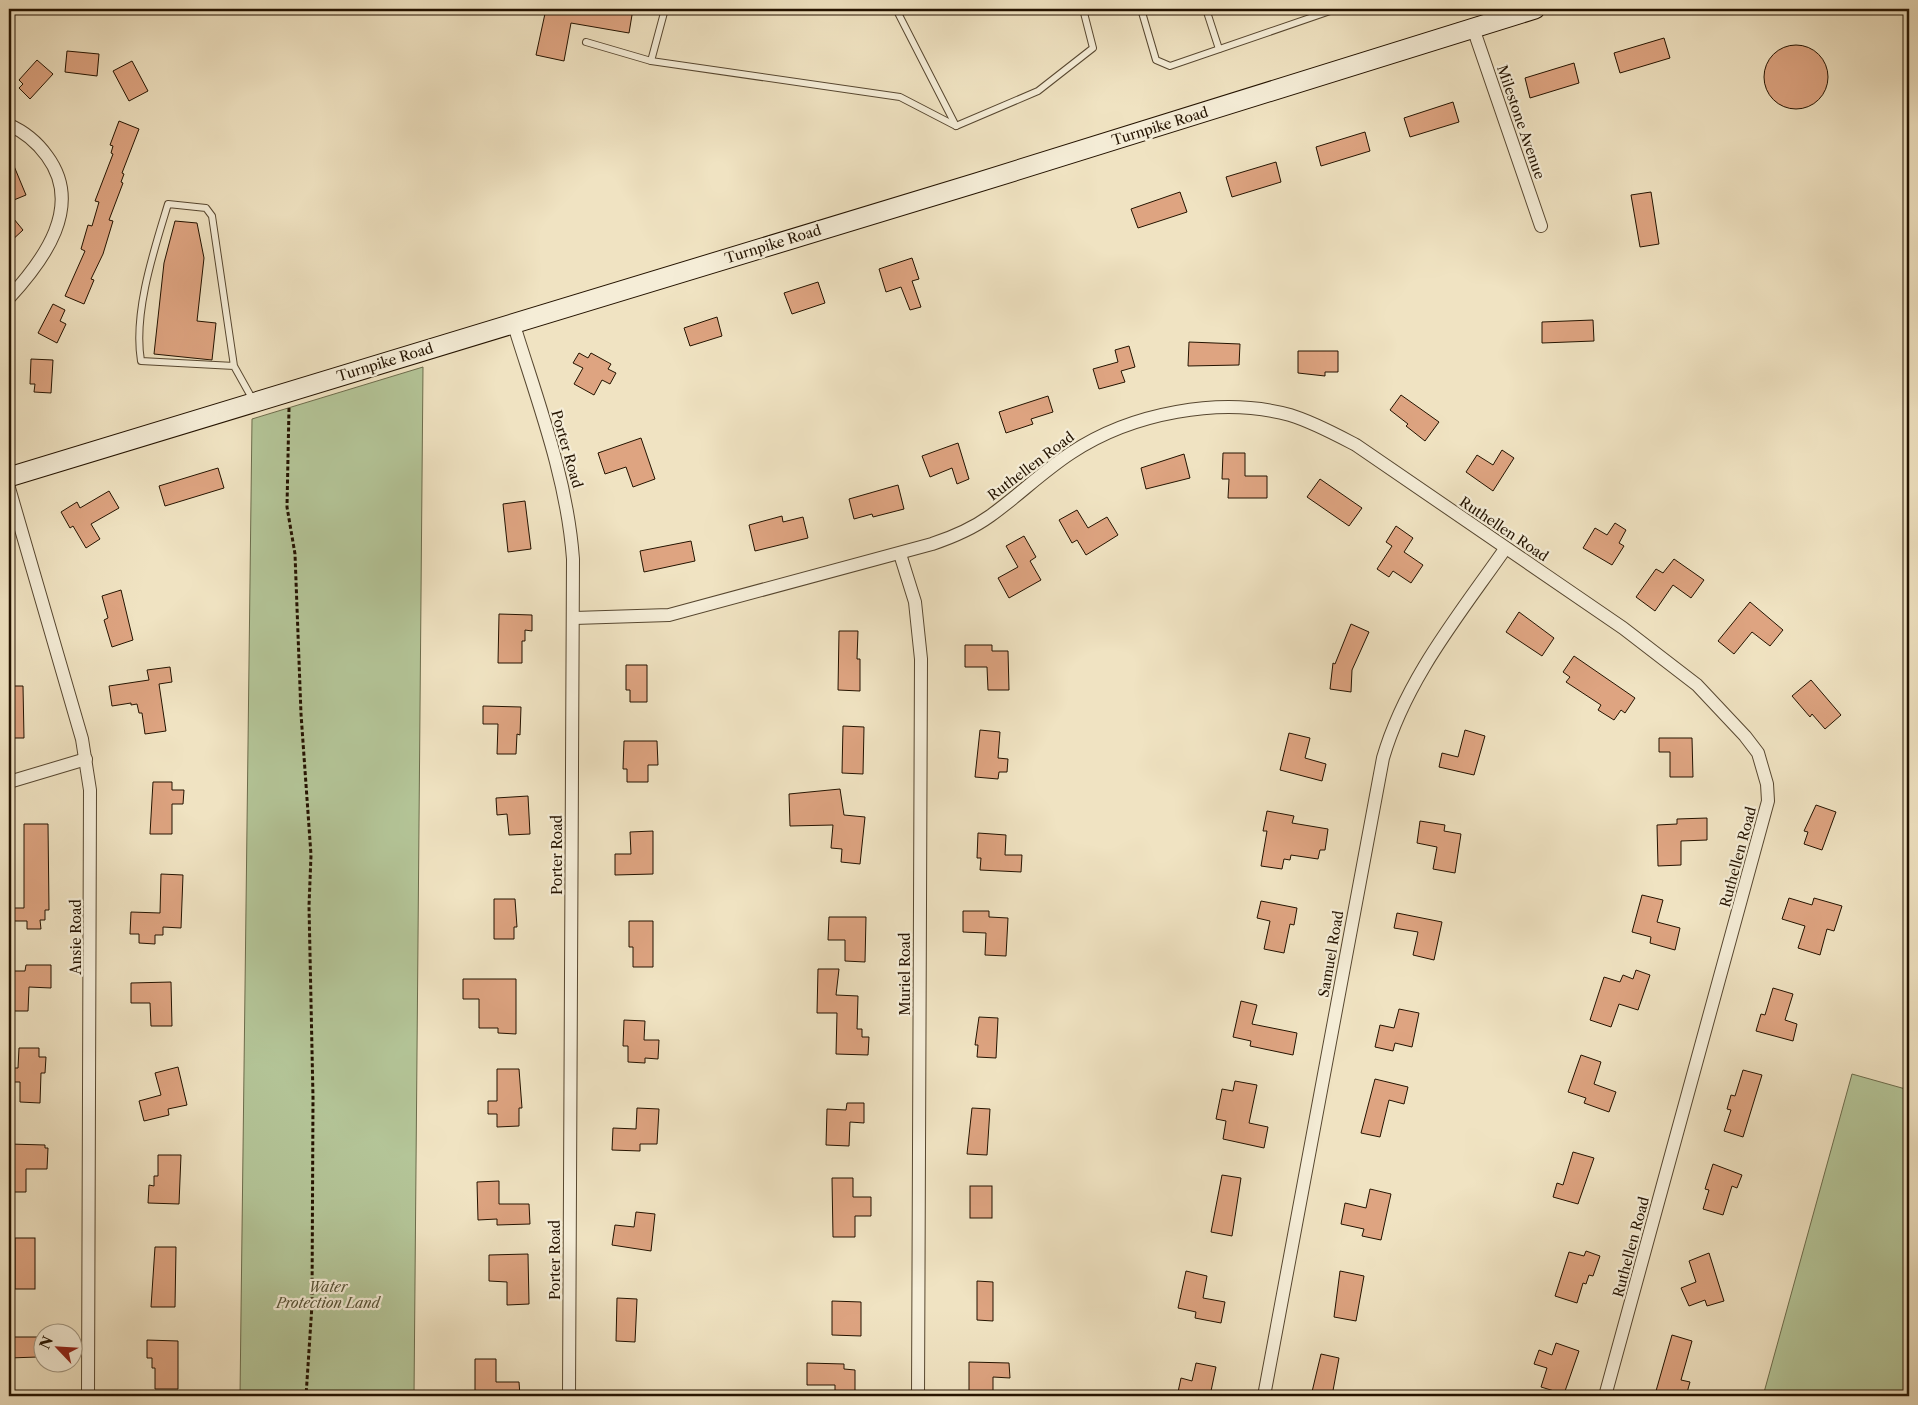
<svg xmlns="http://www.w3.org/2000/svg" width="1918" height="1405" viewBox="0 0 1918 1405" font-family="'Libre Caslon Text',serif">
<rect width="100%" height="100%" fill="#f0e3c2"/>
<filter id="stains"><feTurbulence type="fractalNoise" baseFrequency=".004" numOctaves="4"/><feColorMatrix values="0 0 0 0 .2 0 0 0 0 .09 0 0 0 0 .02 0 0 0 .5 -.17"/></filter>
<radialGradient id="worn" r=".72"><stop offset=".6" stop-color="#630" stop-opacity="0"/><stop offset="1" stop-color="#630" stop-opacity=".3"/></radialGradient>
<g fill="#b4c598" stroke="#6c6c4c">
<path d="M423 367 414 1396H240L252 419Z"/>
<path d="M1852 1074 1909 1090V1396H1763Z"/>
</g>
<g fill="#dea481" stroke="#241300">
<path d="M546 9H633L629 33 571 23 564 61 536 55Z"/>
<path d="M1664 38 1670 58 1620 73 1614 53Z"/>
<circle cx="1796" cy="77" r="32"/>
<path d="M67 51 99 54 97 76 65 72Z"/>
<path d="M37 60 53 74 30 99 19 88 23 84 19 80Z"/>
<path d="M132 61 148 91 129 101 113 71Z"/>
<path d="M1574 63 1579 83 1530 98 1525 78Z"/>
<path d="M1453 102 1459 122 1410 137 1404 118Z"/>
<path d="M119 121 139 129 122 173 124 174 121 182 123 183 109 220 113 221 103 254 91 279 94 280 84 304 65 296 85 251 81 249 88 225 92 226 99 202 95 201 113 154 111 153 113 146 110 145Z"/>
<path d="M1365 132 1370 151 1321 166 1316 147Z"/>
<path d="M9 154 26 195 9 202Z"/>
<path d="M1276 162 1281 182 1232 197 1226 177Z"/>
<path d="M1180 192 1187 212 1138 228 1131 209Z"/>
<path d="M1651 192 1659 244 1640 247 1631 195Z"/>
<path d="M9 213 23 230 9 243Z"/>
<path d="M175 221 197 223 204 258 197 321 216 323 212 360 154 354 164 263Z"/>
<path d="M912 258 919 279 912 281 921 307 910 310 901 287 886 292 879 269Z"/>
<path d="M818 282 825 303 792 314 784 293Z"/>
<path d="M53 304 65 310 60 321 66 324 57 343 38 333Z"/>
<path d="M717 317 722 336 690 346 684 328Z"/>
<path d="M1593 320 1594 341 1542 343V322Z"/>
<path d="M1189 342 1240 344 1239 365 1188 366Z"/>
<path d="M1129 346 1135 367 1121 371 1125 382 1099 389 1093 369 1118 362 1115 350Z"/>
<path d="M1298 351H1338V372H1325V376L1298 373Z"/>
<path d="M579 353 588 358 591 353 611 364 608 369 616 373 610 384 602 380 594 395 574 384 583 368 573 363Z"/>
<path d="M31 359 53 360 51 393 34 392 35 384H30Z"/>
<path d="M1401 395 1439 422 1425 441 1406 426 1408 424 1390 410Z"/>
<path d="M1048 396 1053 412 1031 419 1033 424 1006 433 999 412Z"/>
<path d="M641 438 655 479 633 487 626 467 605 474 598 453Z"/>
<path d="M958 443 969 479 957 484 952 468 930 477 922 456Z"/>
<path d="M1502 450 1514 458 1493 491 1466 472 1477 455 1493 465Z"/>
<path d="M1223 453H1245V476H1267V498H1228L1229 479H1222Z"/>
<path d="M1184 454 1190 478 1146 489 1141 468Z"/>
<path d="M218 468 224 488 165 506 159 486Z"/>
<path d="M1320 479 1362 508 1349 526 1307 497Z"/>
<path d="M898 485 904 509 873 517 872 514 854 519 849 499Z"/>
<path d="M109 491 119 508 91 524 100 539 86 548 73 526 70 528 61 512 77 502 80 508Z"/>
<path d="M525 501 531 549 508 552 503 504Z"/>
<path d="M1077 510 1088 528 1107 517 1118 535 1086 555 1077 540 1072 543 1059 520Z"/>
<path d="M782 516 783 522 803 517 808 538 755 551 749 525Z"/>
<path d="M1615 523 1626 530 1619 543 1624 546 1612 565 1583 548 1595 528 1607 535Z"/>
<path d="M1396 526 1413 538 1404 552 1423 565 1411 583 1393 571 1389 577 1377 569 1392 546 1386 542Z"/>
<path d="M1024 536 1036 557 1030 561 1041 580 1009 598 998 578 1018 567 1006 546Z"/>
<path d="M691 541 695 561 644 572 640 551Z"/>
<path d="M1674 559 1704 580 1691 598 1673 585 1655 611 1636 597 1656 569 1663 573Z"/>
<path d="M121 590 133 640 112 647 104 620 108 618 102 596Z"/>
<path d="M1750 602 1783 630 1770 646 1752 632 1734 654 1718 641Z"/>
<path d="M1519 612 1554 638 1542 656 1506 632Z"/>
<path d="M499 614 532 615V631L525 630V641H522V663H498Z"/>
<path d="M1351 624 1369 632 1352 670 1351 692 1330 689 1333 663 1335 664Z"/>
<path d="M839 631H858L857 659H860V691L838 690Z"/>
<path d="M965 645H992V651H1008L1009 690H988L987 667H965Z"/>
<path d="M1574 656 1635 698 1625 713 1621 710 1614 720 1598 710 1601 705 1566 682 1570 677 1563 672Z"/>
<path d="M626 665H647V702H630V690H626Z"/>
<path d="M170 667 172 682 159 684 166 731 145 734 142 713H139L137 704 131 705V703L112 706 109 686 149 680 147 670Z"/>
<path d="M1811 680 1841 715 1825 729 1812 714 1810 717 1792 696Z"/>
<path d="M9 686H23L24 738H9Z"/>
<path d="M483 706 521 707 520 735 517 734 516 754H497L498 724H483Z"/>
<path d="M843 726 864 727 863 774 842 773Z"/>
<path d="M980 730 1000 732 998 758 1008 759 1007 772H999L998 779 975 777Z"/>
<path d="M1465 730 1485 736 1474 775 1439 767 1442 753 1458 757Z"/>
<path d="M1289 733 1310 738 1305 758 1326 764 1322 781 1280 770Z"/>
<path d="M1659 738H1692L1693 777H1670V752H1659Z"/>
<path d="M624 741H657L658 765H648V782H627V769H623Z"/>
<path d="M153 782H172V790H184L183 804H172V834H150Z"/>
<path d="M840 789 844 815 865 817 860 864 841 862 842 849 831 848 833 825 790 826 789 794Z"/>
<path d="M528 796 530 834 509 835 507 814 497 815 496 798Z"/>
<path d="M1816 805 1836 812 1822 850 1804 844 1808 832 1804 831Z"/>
<path d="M1267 811 1294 816 1292 823 1328 829 1325 850H1320L1318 859 1291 855 1290 860 1284 859 1282 869 1261 866 1267 831H1263Z"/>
<path d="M1707 818V840L1681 841V865L1658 866 1657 825 1677 824V819Z"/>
<path d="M1420 821 1445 825 1444 831 1461 834 1455 873 1433 869 1437 847 1417 843Z"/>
<path d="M24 824H48L49 910H45V920H40L41 929H27V921H13V908H24Z"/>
<path d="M653 831V874L615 875V854H631L630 832Z"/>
<path d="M978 833 1006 835 1005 855H1022L1021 872 980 870 981 858H977Z"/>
<path d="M161 874 183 875 181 928 163 927V935H155V944L139 943V934H130L131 912 160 913Z"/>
<path d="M1642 895 1663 900 1657 922 1680 928 1675 950 1650 943 1651 937 1632 932Z"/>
<path d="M1789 898 1812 905 1814 898 1842 906 1834 931 1827 929 1820 955 1798 948 1805 926 1782 919Z"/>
<path d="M494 899H515L517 927H514V939H494Z"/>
<path d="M1261 901 1297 908 1294 925 1290 924 1284 953 1264 949 1270 921 1257 918Z"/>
<path d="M963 911H989V917L1008 918 1006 956 985 955 986 933 963 932Z"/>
<path d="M1397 913 1442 922 1434 960 1413 955 1418 932 1394 928Z"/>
<path d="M829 917H866L865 962 845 961V940H828Z"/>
<path d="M629 921H653V967H633V947H629Z"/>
<path d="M26 965H51V988L29 987 28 1011H9V971H25Z"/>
<path d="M818 969H839L836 995 858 996 857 1029H862V1037H869L868 1055 836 1054 837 1013H817Z"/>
<path d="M1636 970 1650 975 1638 1010 1619 1004 1611 1027 1590 1020 1604 977 1620 982 1623 975 1633 979Z"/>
<path d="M463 979H516V1034L498 1033V1028H479V999H463Z"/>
<path d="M171 982 172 1026H151L150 1003H131V983Z"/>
<path d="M1773 988 1793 994 1785 1020 1797 1024 1793 1041 1756 1031 1761 1014 1765 1015Z"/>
<path d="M1241 1001 1257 1005 1252 1024 1297 1033 1293 1055 1250 1046 1251 1041 1233 1037Z"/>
<path d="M1399 1009 1419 1013 1412 1047 1395 1043 1393 1051 1375 1047 1380 1025 1394 1028Z"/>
<path d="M979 1017 998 1018 996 1058 977 1057 978 1045H975Z"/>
<path d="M624 1020 645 1021 644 1040H659L658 1059 645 1058V1063L628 1062V1046H623Z"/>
<path d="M19 1048H39V1057H46L45 1073H41L40 1103 20 1102V1082H12V1068H18Z"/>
<path d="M1581 1055 1601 1062 1594 1084 1616 1092 1609 1112 1584 1103 1586 1098 1568 1092Z"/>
<path d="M178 1067 187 1105 168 1109 169 1115 144 1121 139 1101 161 1095 155 1073Z"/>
<path d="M497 1069H519L522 1108H519V1126L497 1127V1114H488V1101H497Z"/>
<path d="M1743 1070 1762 1075 1743 1137 1724 1131 1731 1110 1727 1109 1731 1095 1735 1096Z"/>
<path d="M1375 1079 1408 1087 1404 1104 1389 1100 1380 1137 1361 1133Z"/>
<path d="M1235 1081 1257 1085 1249 1123 1268 1127 1264 1148 1223 1139 1226 1121 1216 1119 1222 1089 1233 1091Z"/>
<path d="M847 1103H864V1123L850 1122 849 1146 826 1145 827 1109 846 1110Z"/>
<path d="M637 1108 659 1109 657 1144H640V1151L612 1150 613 1128 636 1129Z"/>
<path d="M972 1108 990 1109 987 1155 967 1154Z"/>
<path d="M9 1144 45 1145V1148H48L47 1169H26V1192H9Z"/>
<path d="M1573 1152 1594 1158 1578 1204 1553 1197 1557 1183 1563 1185Z"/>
<path d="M158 1155H181L179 1204 148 1203 149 1185 154 1186V1176H158Z"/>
<path d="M1713 1164 1742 1175 1737 1188 1732 1186 1723 1215 1703 1209 1709 1190 1705 1189Z"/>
<path d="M1222 1175 1241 1178 1232 1236 1211 1232Z"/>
<path d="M832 1178H853V1197H871V1216H855V1237H833Z"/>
<path d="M499 1181V1204H529L530 1224 497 1225V1219L478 1220 477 1182Z"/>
<rect x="970" y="1186" width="22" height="32"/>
<path d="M1370 1189 1391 1194 1381 1240 1362 1236 1364 1229 1341 1224 1345 1203 1366 1208Z"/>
<path d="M636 1212 655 1214 651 1251 612 1245 615 1225 634 1227Z"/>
<rect x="15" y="1238" width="20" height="51"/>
<path d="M155 1247H176L175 1307H151Z"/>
<path d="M1586 1251 1600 1256 1593 1276 1589 1275 1586 1284 1583 1283 1577 1303 1555 1296 1569 1252 1584 1256Z"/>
<path d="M1709 1253 1724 1301 1707 1306 1705 1300 1689 1306 1681 1288 1696 1282 1689 1261Z"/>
<path d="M528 1254 529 1304 507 1305V1282L489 1281V1255Z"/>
<path d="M1186 1271 1207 1276 1203 1298 1225 1302 1221 1323 1195 1318 1196 1312 1178 1308Z"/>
<path d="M1340 1271 1364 1276 1356 1321 1334 1317Z"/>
<path d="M977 1281 993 1282V1321L977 1320Z"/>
<path d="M617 1298 637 1299 635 1342 616 1341Z"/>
<path d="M832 1301 861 1302V1336L832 1335Z"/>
<path d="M1672 1335 1692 1341 1681 1380 1690 1382 1686 1396H1674L1656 1391Z"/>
<path d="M14 1337H39L38 1357 9 1358V1343H14Z"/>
<path d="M147 1340 178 1341V1389H155V1368H152V1358H147Z"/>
<path d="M1556 1343 1579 1351 1564 1394 1541 1387 1547 1368 1534 1364 1539 1350 1552 1355Z"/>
<path d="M1321 1354 1339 1358 1332 1396H1311Z"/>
<path d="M475 1359H496V1382H519L520 1396H475Z"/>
<path d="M969 1362 1009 1363 1010 1378 993 1377V1396H969Z"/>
<path d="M807 1363 844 1364V1369L855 1370V1396H835V1385H807Z"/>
<path d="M1196 1363 1216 1367 1210 1396H1190V1394L1178 1392 1181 1378 1192 1381Z"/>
</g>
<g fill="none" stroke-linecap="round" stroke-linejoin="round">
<g stroke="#574730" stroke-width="8">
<g id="lane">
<path d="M665 9 651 61 900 97 956 126 1038 91 1093 48 1083 9"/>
<path d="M896 9 956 126"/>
<path d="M1141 9 1156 60 1170 66 1336 9"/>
<path d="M1206 9 1219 49"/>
<path d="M586 42 651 61"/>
<path d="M234 366 141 361C133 313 154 250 168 204L206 208 212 216 234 366 253 400"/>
</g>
</g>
<g stroke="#574730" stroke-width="14">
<g id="street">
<path d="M1473 28 1541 226"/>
<path d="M9 125C25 132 37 142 47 156 84 206 44 260 9 298"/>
<path d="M513 322C537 400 567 477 573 559L569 1396"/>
<path d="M9 488 82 739 90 790 88 1396"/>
<path d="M900 554 915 602 921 659 918 1396"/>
<path d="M574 618 669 615 932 544C953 537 972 529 990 516 1018 496 1042 472 1071 453 1131 413 1220 396 1290 415 1313 422 1335 434 1356 445L1623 628 1697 685 1745 736 1758 753 1767 784 1768 801 1605 1396"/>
<path d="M9 782 86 759"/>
<path d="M1264 1396 1383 758C1406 679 1459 615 1505 549"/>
</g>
</g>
<g stroke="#241300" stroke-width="21">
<path id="secondary" d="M9 477 976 183 1535 9"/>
</g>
<path stroke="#241300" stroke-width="3" stroke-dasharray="4 2.5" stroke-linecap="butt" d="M289 408 287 507 295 554 301 714 311 855 309 906 313 1098 312 1305 306 1396"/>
<use href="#lane" stroke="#f5edd7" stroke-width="6"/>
<use href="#street" stroke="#f5edd7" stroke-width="12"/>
<use href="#secondary" stroke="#f5edd7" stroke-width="19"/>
</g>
<g text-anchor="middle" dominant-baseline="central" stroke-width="4.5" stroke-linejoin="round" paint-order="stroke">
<g font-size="14" fill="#241300" stroke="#f5edd7">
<text transform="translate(1521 122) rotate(71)">Milestone Avenue</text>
<text transform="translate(1160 126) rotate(-17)">Turnpike Road</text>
<text transform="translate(773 244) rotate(-17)">Turnpike Road</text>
<text transform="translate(385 362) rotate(-17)">Turnpike Road</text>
<text transform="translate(567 449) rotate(74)">Porter Road</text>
<text transform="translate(1031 466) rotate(-37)">Ruthellen Road</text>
<text transform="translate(1504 529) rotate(34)">Ruthellen Road</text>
<text transform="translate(557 855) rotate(-90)">Porter Road</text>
<text transform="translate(1738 857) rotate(-75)">Ruthellen Road</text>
<text transform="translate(76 937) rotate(-90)">Ansie Road</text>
<text transform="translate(1331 954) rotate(-80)">Samuel Road</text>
<text transform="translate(905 974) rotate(-90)">Muriel Road</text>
<text transform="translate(1631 1247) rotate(-75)">Ruthellen Road</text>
<text transform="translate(555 1260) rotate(-90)">Porter Road</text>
</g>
<g font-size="14" font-style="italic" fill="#565135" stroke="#f5edd7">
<text x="328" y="1287">Water<tspan x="328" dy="16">Protection Land</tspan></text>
</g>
</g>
<rect width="1918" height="1405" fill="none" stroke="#f0e3c2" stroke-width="30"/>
<rect x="10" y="10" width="1898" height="1385" fill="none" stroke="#241300" stroke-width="2.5"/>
<rect x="15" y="15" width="1888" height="1375" fill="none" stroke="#241300"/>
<g transform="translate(58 1348) rotate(295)"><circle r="24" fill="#f5edd7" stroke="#a19681"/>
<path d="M0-4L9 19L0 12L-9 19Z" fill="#8f2418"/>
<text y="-8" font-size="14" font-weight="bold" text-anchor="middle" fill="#241300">N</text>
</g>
<rect width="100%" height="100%" filter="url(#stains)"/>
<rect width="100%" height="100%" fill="url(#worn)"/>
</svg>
